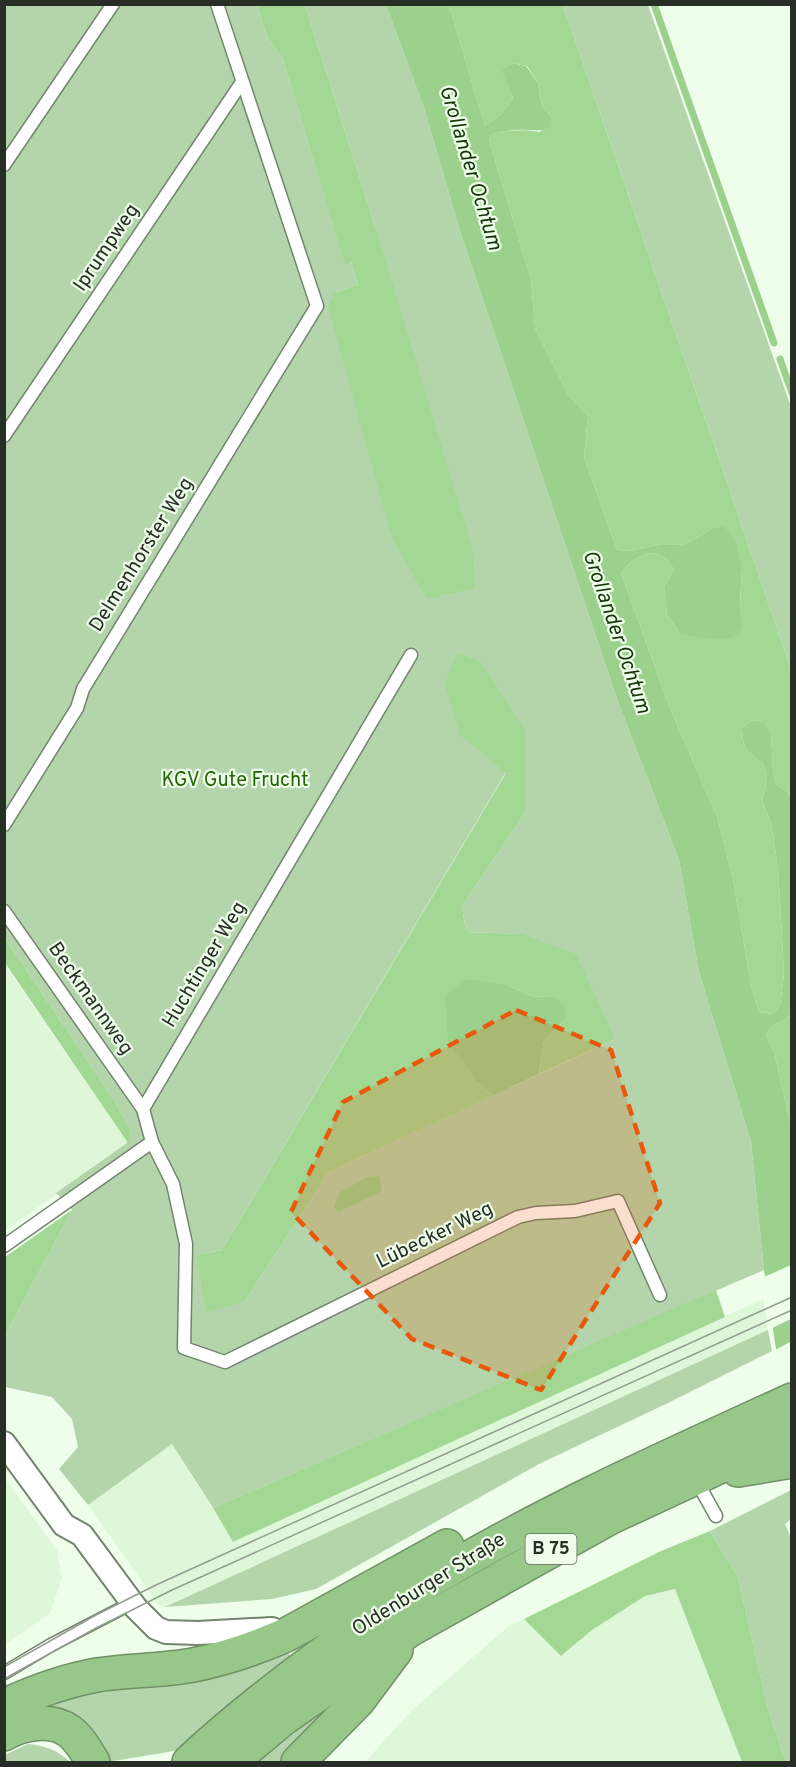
<svg xmlns="http://www.w3.org/2000/svg" width="796" height="1767" viewBox="0 0 796 1767" font-family="Overpass,sans-serif">
<rect width="100%" height="100%" fill="#effeeb"/>
<g fill="#dff7d9">
<path d="M4 963 128 1143 5 1231H4Z"/>
<path d="M763 1299 768 1330 165 1607 158 1604 88 1505 172 1444 233 1542Z"/>
<path d="M4 1477 57 1550 62 1578 50 1613 5 1645Z"/>
<path d="M675 1589 742 1762H365L412 1710 509 1626 524 1619 561 1656 592 1630 645 1596Z"/>
</g>
<g fill="#b4d4ac" fill-rule="evenodd">
<path d="M5 5H257L268 39 283 59 345 264 351 262 358 285 335 292 392 538 375 226 305 5H386L424 108 460 231 617 699 679 860 699 972 751 1142 764 1270 213 1508 172 1444 88 1505 59 1469 78 1447 72 1419 52 1397 5 1387V1336L72 1210 56 1193 127 1143 131 1130 113 1099 5 938ZM525 730V813L462 906 466 932 521 934 615 1039 329 1172 244 1302 197 1255 222 1250 506 772 460 734Z"/>
<path d="M563 5H648L791 407V669Z"/>
<path d="M768 1330 772 1351 668 1403 539 1464 316 1589 272 1599 165 1607Z"/>
<path d="M791 1490V1519L785 1524 792 1540 791 1762H786L767 1705 738 1577 710 1531Z"/>
<path d="M285 1649 292 1657 174 1751 108 1762 5 1718 54 1698Z"/>
<path d="M345 1691 282 1762H258Z"/>
<path d="M28 1744C46 1746 57 1750 70 1762H5V1755Z"/>
</g>
<g fill="#a3d894">
<path d="M257 5H305L375 226 472 547 475 588 427 599 392 538 328 307 335 292 358 285 351 262 345 265 283 59 268 39Z"/>
<path d="M449 5H563L791 669V799L789 793 776 784 773 771 771 731 764 722 753 720 742 728C742 748 748 752 763 763L767 778 762 801 771 823 778 868 784 974 780 1006 772 1014 759 1012 751 985 733 879 717 816 671 711 621 573C635 553 661 543 674 570L664 587 667 614 680 634 743 626 740 604 742 569 710 530 683 545 661 544 630 551 617 550 584 457 588 416 568 394 535 328 531 279 489 140 492 134C508 130 524 129 540 132L551 117 542 105 538 83 527 66 513 63 503 70 513 98 501 114 485 126Z"/>
<path d="M457 653 480 661 525 730V813L462 906 466 932 521 934 576 954 615 1039 539 1074 544 1041 566 1019 553 996 534 997 506 985 478 1083 493 1096 329 1172 244 1302 206 1312 197 1255 222 1250 506 773 460 735 445 684Z"/>
<path d="M5 938 113 1099 131 1130 128 1143 5 963Z"/>
<path d="M791 1014V1126L774 1052 766 1035C774 1020 781 1025 791 1014Z"/>
<path d="M72 1210 5 1336V1257Z"/>
<path d="M716 1290 725 1317 233 1542 213 1508Z"/>
<path d="M710 1531 738 1577 767 1705 786 1762H742L675 1589 645 1596 592 1630 561 1656 524 1619 661 1551Z"/>
</g>
<g fill="#9cd18d">
<path d="M386 5H449L485 126 501 114 513 98 502 70 513 63 526 66 538 83 542 105 551 117 550 127C540 132 537 130 527 130 515 129 503 131 492 134L489 140 531 279 535 328 568 394 588 416 584 457 617 550 630 551 661 544 683 545 710 530 724 526 736 541 742 569 740 604 743 626C741 628 740 632 738 634 726 644 694 636 680 634L667 614 664 587 674 570C661 543 635 553 621 573L671 711 717 816 733 879 751 985 759 1012 772 1014 780 1006 784 974 778 868 771 823 762 801 767 778 763 763C748 752 742 748 742 728L753 720 764 722 771 731 773 771 776 784 789 793 791 799V1014C781 1025 774 1020 766 1035L774 1052 791 1126V1425L775 1343 764 1270 751 1142 699 972 679 860 617 699 460 231 424 108Z"/>
<path d="M466 979 506 985 534 997 553 996 564 1005 566 1019 544 1041 539 1074 493 1096 478 1083 448 1041 445 995Z"/>
<path d="M379 1176 382 1191 338 1212 334 1207 339 1193 367 1177Z"/>
</g>
<g fill="#effeeb">
<path d="M791 1265V1319L770 1329 762 1278Z"/>
<path d="M792 1341V1428L789 1426 773 1351Z"/>
</g>
<g fill="none" stroke-linecap="round" stroke-linejoin="round">
<g stroke="#9cd18d" stroke-width="7">
<path d="M654 4 774 343"/>
<path d="M780 359 792 393"/>
</g>
<g stroke="#73846f" stroke-width="15">
<g id="lane">
<path d="M4 165 113 4"/>
<path d="M4 436 242 82"/>
<path d="M4 825 77 708 83 689 317 306 217 4"/>
<path d="M4 911 143 1109 152 1142 173 1184 186 1244 184 1348 225 1362 518 1217 536 1213 575 1211 618 1201 660 1295"/>
<path d="M143 1109 411 655"/>
<path d="M4 1246 152 1142"/>
<path d="M696 1480 716 1516"/>
<path d="M4 1673 51 1645 132 1603"/>
</g>
</g>
<g stroke="#73846f" stroke-width="26">
<path id="street" d="M4 1443 64 1525 82 1535 136 1608 156 1628 166 1632 198 1633 272 1629 284 1634"/>
</g>
<g stroke="#709166" stroke-width="36">
<g id="highway">
<path d="M738 1470 792 1461"/>
<path d="M4 1706C34 1692 64 1681 97 1675 128 1670 161 1671 193 1665 225 1659 256 1648 286 1635L447 1546"/>
<path d="M4 1734C22 1723 51 1718 69 1731 80 1739 86 1751 93 1762"/>
<path d="M189 1762C243 1712 302 1667 363 1625 379 1614 395 1602 411 1592 533 1517 662 1459 792 1400"/>
<path d="M231 1762 284 1718 411 1629 609 1518 792 1433"/>
<path d="M298 1762 358 1701 396 1650"/>
</g>
</g>
<use href="#lane" stroke="#fff" stroke-width="12"/>
<use href="#street" stroke="#fff" stroke-width="22"/>
<use href="#highway" stroke="#97c789" stroke-width="33"/>
<g stroke="#929e8f" stroke-width="1.5">
<path d="M4 1667 96 1615 158 1584 792 1297"/>
<path d="M4 1679 96 1628 172 1590 792 1310"/>
</g>
</g>
<path fill="#e8590c" fill-opacity="0.2" stroke="#e8590c" stroke-width="4.5" stroke-dasharray="12 8" stroke-linejoin="round" d="M516 1010 611 1050 660 1203 541 1390 412 1339 291 1212 343 1102Z"/>
<g text-anchor="middle" dominant-baseline="central" stroke-width="4.5" stroke-linejoin="round" paint-order="stroke">
<rect fill="#effeeb" stroke="#636c60" stroke-width="1.5" x="525.5" y="1534" width="51" height="30" rx="4.5"/>
<g font-size="18" font-weight="bold" fill="#272e25">
<text x="551" y="1549">B 75</text>
</g>
<g font-size="20" fill="#272e25" stroke="#effeeb">
<text transform="translate(107 248) rotate(-56)">Iprumpweg</text>
<text transform="translate(142 555) rotate(-58)">Delmenhorster Weg</text>
<text transform="translate(205 965) rotate(-59)">Huchtinger Weg</text>
<text transform="translate(90 999) rotate(55)">Beckmannweg</text>
<text transform="translate(435 1236) rotate(-26)">Lübecker Weg</text>
<text transform="translate(429 1585) rotate(-32)">Oldenburger Straße</text>
</g>
<g font-size="20" fill="#246606" stroke="#effeeb">
<text x="235" y="781">KGV Gute Frucht</text>
</g>
<g font-size="21" font-style="italic" fill="#143708" stroke="#effeeb">
<text transform="translate(470 168) rotate(73)">Grollander Ochtum</text>
<text transform="translate(616 632) rotate(71)">Grollander Ochtum</text>
</g>
</g>
<rect width="796" height="1767" fill="none" stroke="#272e25" stroke-width="12"/>
</svg>
